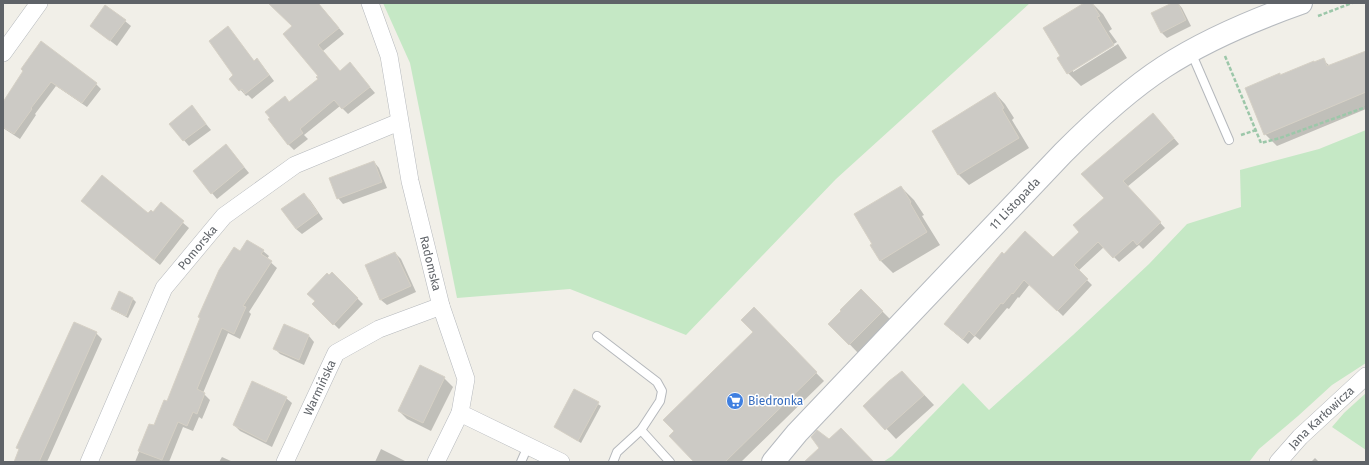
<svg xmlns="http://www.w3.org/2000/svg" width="1369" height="465" viewBox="0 0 1369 465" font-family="'Fira Sans',sans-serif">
<rect width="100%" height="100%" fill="#f1efe8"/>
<g fill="#c5e8c5">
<path d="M383 3H1030L836 179 686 335 570 289 457 298 410 63Z"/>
<path d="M1366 130V363L1332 385 1298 416 1259 449 1249 462H883L892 456 963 383 989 410 1073 335 1149 264 1187 224 1241 207 1240 170 1319 149Z"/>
<path d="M1366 393V450L1332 427 1344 413Z"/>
</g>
<g fill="#0003">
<path d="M269 3H318L344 34 323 51 340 72 350 64 375 93 348 114 340 106 304 135 308 139 294 150 288 144 285 97 290 103 319 79V76L293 26Z"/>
<path d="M1086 3H1092L1103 14 1112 29 1109 31 1117 42 1073 69V72L1118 44 1127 58 1081 86 1068 73 1061 57Z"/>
<path d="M1174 3H1178L1182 8 1191 26 1167 38 1161 32Z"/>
<path d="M125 21 131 26 117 46 91 26Z"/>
<path d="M228 28 254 61 257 60 262 65 274 81 252 99 248 95 246 96 231 79 235 76Z"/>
<path d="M1366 52V109L1277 146 1265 134 1281 76 1323 60 1330 66Z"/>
<path d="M24 71 96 84 101 89 87 107 56 86 35 114 36 115 20 139 3 128V103Z"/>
<path d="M995 93 1005 104 1014 118 1012 120 1029 148 969 185 958 174Z"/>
<path d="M192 107 211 130 189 146 170 124Z"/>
<path d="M1153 114 1179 144 1127 187 1165 228 1143 249 1139 245 1119 262 1104 247 1078 271 1092 285 1063 316 1030 284 1019 298 1018 297 1009 309 1007 308 980 340 975 336 968 344 950 329 945 324 1004 255 1053 258 1080 232 1105 198Z"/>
<path d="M226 145 249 173 217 199 212 193Z"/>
<path d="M374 162 379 168 387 188 343 204 338 198Z"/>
<path d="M901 187 914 200 924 215 922 216 940 245 893 273 880 260 873 244Z"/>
<path d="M304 195 310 200 323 219 302 234 296 229Z"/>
<path d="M161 204 189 228 160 265 88 206 148 214 153 213Z"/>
<path d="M263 251 269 256 267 259 277 268 249 312 251 314 240 339 228 333 203 393 210 400 202 419 199 417 193 431 183 427 169 462H135L150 425 154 427 167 402 201 319 199 317 240 252Z"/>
<path d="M395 253 401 259 416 292 387 305 381 300Z"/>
<path d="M332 273 363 304 339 329 313 304 316 301 329 277Z"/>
<path d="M861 290 893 322 860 355 830 324Z"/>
<path d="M119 292 133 299 136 302 128 318 115 311 112 309Z"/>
<path d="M762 317 824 381 741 462H696L675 431 754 332Z"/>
<path d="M74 323 96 333 102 339 47 462H16L20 450 17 447Z"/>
<path d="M284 326 309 336 314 342 304 365 280 354 274 348Z"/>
<path d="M444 378 453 387 431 431 407 419 399 411Z"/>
<path d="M912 382 934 405 896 439 865 406Z"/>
<path d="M575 390 601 406 581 443 555 427Z"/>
<path d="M286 398 292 403 272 447 240 431 234 425Z"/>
<path d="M381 449 405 461 406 462H375Z"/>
<path d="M222 457 233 462H219Z"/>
<path d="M1315 458 1319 462H1311Z"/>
</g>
<g fill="#cccac5" stroke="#d6d1c6">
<path d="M268 3H318L339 28 318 45 340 71 350 62 370 87 342 109 334 100 300 129 303 133 288 145 268 119 270 118 265 112 285 96 289 102 318 79 316 77 318 76 283 34 292 26Z"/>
<path d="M1084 3H1092L1100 16 1097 17 1114 45 1067 74 1057 58 1060 56 1043 28Z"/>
<path d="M1172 3H1178L1186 20 1161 33 1151 13Z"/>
<path d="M105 5 126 20 110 41 90 26Z"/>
<path d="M228 26 254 61 257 58 269 75 245 94 242 89 239 91 229 79 233 75 209 41Z"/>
<path d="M41 41 97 83 82 103 51 82 31 108 32 109 14 134 3 127V102L23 71 21 69Z"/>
<path d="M1366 51V92L1264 135 1245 88 1280 73V75L1314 61V62L1324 58 1327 66Z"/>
<path d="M995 92 1004 108 1002 109 1019 138 958 175 932 131Z"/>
<path d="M192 105 206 124 183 141 169 124Z"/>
<path d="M1153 113 1174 138 1123 181 1161 222 1137 245 1133 240 1113 258 1098 242 1074 265 1088 279 1057 311 1024 280 1013 294 1012 293 1003 304 1001 303 974 336 969 331 963 339 944 324 1002 252 1004 254 1025 231 1053 257 1079 232 1073 225 1104 198 1081 174Z"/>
<path d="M226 144 244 167 211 194 193 171Z"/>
<path d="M374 161 382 182 337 199 329 178Z"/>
<path d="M102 175 148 213 151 210 153 212 161 202 184 221 154 260 81 201Z"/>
<path d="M901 186 911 202 910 203 927 232 880 261 870 245 872 244 854 214Z"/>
<path d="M304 193 318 213 296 229 281 209Z"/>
<path d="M247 240 264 250 261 254 272 261 243 306 246 307 234 334 222 328 197 389 205 393 197 414 193 412 187 426 178 422 162 460 138 451 149 424 154 425 164 400 167 401 200 318 198 317 219 270 234 247 240 251Z"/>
<path d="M395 252 411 286 380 300 365 265Z"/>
<path d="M332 272 358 298 333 325 312 304 315 301 307 294 327 273 329 275Z"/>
<path d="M861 289 883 311 849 345 828 324 841 311 840 310Z"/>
<path d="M119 291 133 298 126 316 111 309Z"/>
<path d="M754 307 817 372 725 462H694L669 436 674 431 663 420 753 332 741 320Z"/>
<path d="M74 322 97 332 39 462H14L19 449 16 448Z"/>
<path d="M284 324 309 335 299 360 273 349Z"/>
<path d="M420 365 445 377 423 423 398 411Z"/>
<path d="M902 371 924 395 885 430 863 406 889 381Z"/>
<path d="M252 381 287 397 266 442 233 425Z"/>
<path d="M574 389 599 402 578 441 554 427Z"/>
<path d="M841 428 874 462H804L819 448 811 437 817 430 829 439Z"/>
</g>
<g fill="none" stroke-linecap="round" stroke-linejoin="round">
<g stroke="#b5b8bc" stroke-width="10">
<g id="lane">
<path d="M1191 52 1229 140"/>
<path d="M597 336 657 382 662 391 660 401 641 430"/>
<path d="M521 462 528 446"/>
<path d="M613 462 617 452 641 430 670 462"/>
</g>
</g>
<g stroke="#b5b8bc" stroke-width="18">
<g id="street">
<path id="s1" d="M370 3 389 56 410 181 441 306 466 379 460 413 561 462"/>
<path d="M3 53 39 3"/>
<path id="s2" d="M89 462 164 288 224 216 295 165 399 122"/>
<path id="s3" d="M285 462 336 353 379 329 441 306"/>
<path d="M436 462 460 413"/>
<path id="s4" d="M1278 462 1300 437 1366 376"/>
</g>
</g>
<g stroke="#b6babf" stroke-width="24">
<g id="secondary">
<path id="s5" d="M773 462 797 433 1063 153C1094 122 1127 91 1164 67 1207 39 1253 20 1301 3"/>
</g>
</g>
<g stroke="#9cc7a9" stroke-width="2.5" stroke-dasharray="4 2" stroke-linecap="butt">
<path d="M1318 16 1352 3"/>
<path d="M1225 56 1261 143 1280 138 1366 107"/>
<path d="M1241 135 1256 130"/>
</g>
<use href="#lane" stroke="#fff" stroke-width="8"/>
<use href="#street" stroke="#fff" stroke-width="17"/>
<use href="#secondary" stroke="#fff" stroke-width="22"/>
</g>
<defs>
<g id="supermarket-disc" transform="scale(0.9)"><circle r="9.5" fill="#3f7fe0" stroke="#fff"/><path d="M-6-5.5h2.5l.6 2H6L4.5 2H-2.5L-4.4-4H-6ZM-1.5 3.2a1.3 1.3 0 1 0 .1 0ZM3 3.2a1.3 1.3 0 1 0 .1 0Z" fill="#fff"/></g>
</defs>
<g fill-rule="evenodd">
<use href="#supermarket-disc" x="735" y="401"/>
</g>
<g text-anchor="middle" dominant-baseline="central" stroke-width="3" stroke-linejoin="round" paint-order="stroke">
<g font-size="12" fill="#5f6368" stroke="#fff">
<text stroke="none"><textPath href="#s5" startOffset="354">11 Listopada</textPath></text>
<text stroke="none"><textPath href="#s2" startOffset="242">Pomorska</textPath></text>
<text stroke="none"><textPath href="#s1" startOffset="268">Radomska</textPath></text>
<text stroke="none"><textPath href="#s3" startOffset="82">Warmińska</textPath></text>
<text stroke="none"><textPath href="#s4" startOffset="62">Jana Karłowicza</textPath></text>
</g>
<g font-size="12" fill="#366cbe" stroke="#fff" text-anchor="start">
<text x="748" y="401">Biedronka</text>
</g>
</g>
<rect width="1369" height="465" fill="none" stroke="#5f6368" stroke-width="8"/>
</svg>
